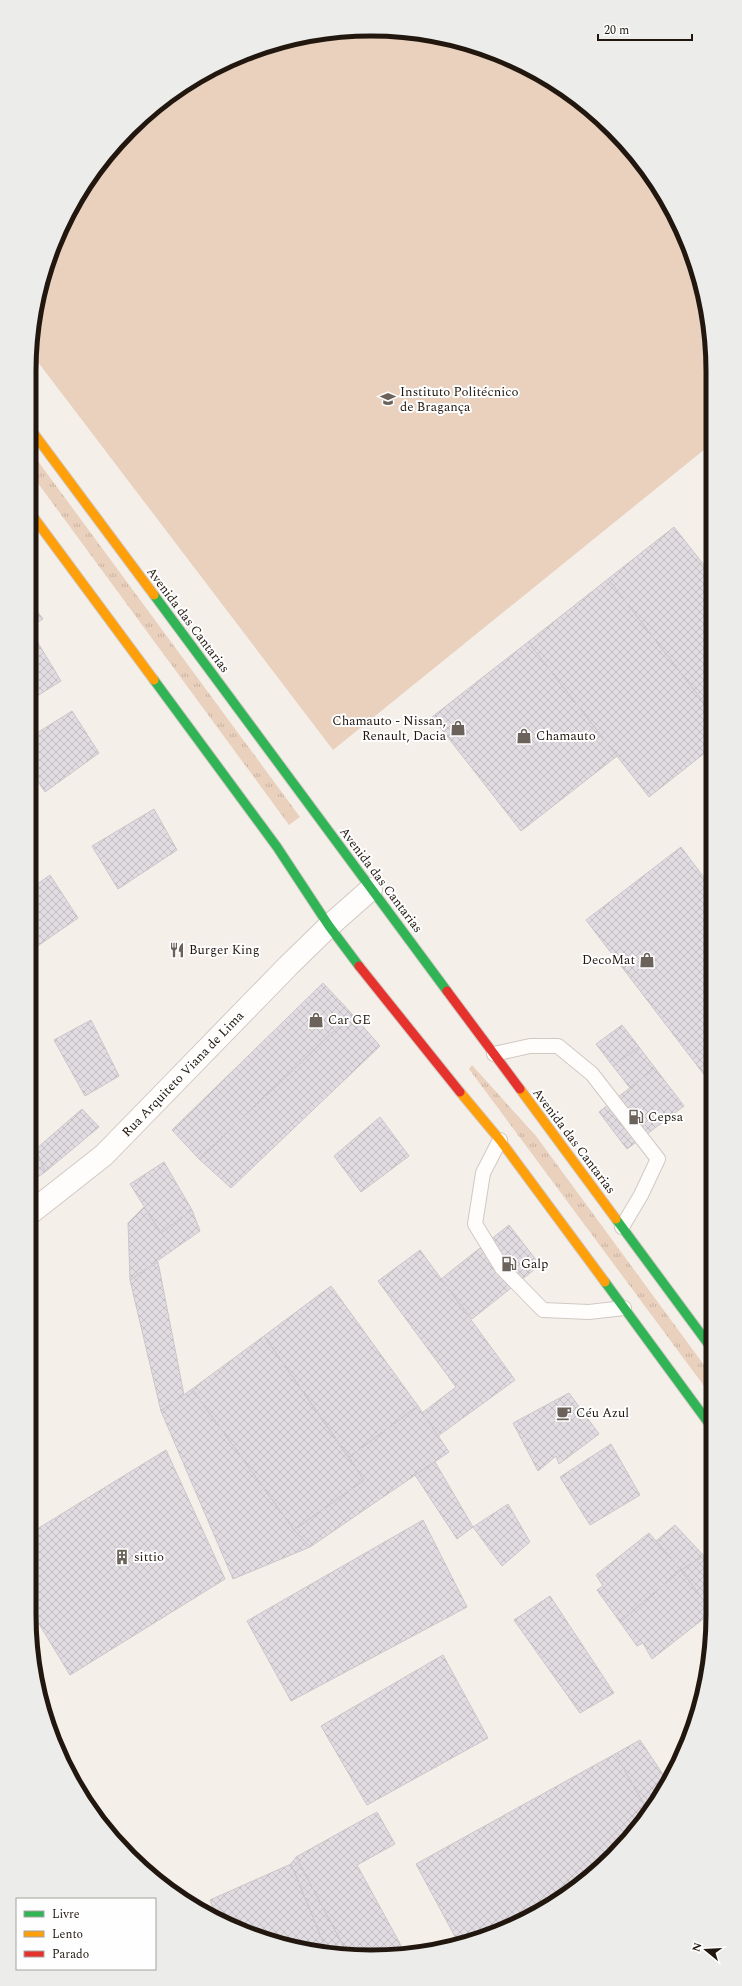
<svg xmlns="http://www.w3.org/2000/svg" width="742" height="1986" viewBox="0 0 742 1986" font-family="Spectral,serif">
<defs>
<pattern id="grass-tufts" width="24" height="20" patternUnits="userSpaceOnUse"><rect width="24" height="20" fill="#e9d1bd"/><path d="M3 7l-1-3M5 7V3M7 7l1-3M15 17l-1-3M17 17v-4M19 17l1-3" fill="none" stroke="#c8b3a1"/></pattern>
<pattern id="building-cross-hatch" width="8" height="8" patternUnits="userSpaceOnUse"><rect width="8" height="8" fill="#e0dce1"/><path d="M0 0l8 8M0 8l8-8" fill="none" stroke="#c0bcc0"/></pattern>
</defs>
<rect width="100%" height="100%" fill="#f5efea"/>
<g fill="url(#grass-tufts)">
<path d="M29 449 300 817 289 825 29 471Z"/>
<path d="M472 1065 536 1136 712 1376 713 1398 469 1069Z"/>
</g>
<path fill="#e9d1bd" d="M394 30 460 41 561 87 628 146 687 240 710 326V445L333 750 31 353C34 331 35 302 41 281 77 161 169 68 292 40 303 37 315 33 327 32 349 29 372 30 394 30Z"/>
<g fill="url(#building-cross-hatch)" stroke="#cac6ca">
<path d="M674 527 711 574V712L608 579Z"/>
<path d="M608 579 711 712V748L649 797 528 642Z"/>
<path d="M29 601 43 619 29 609Z"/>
<path d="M29 609 43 619 29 627Z"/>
<path d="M29 628 61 681 29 701Z"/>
<path d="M528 642 617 756 521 831 432 717Z"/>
<path d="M72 711 99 753 45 792 29 768V738Z"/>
<path d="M154 809 177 850 118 889 92 846Z"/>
<path d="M681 847 711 887 712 1085 586 920Z"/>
<path d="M50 875 78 918 29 952V890Z"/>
<path d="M323 983 352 1014 199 1159 172 1130Z"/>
<path d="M352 1014 380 1046 231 1188 199 1159Z"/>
<path d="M91 1020 119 1076 85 1096 54 1040Z"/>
<path d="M622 1025 639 1047 613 1066 596 1044Z"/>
<path d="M639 1047 655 1068 630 1088 613 1066Z"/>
<path d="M655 1068 684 1106 627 1149 599 1112Z"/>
<path d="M82 1109 99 1127 45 1172 36 1149Z"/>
<path d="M380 1117 409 1156 361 1192 334 1156Z"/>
<path d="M34 1143 45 1172 29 1183V1146Z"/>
<path d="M164 1162 192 1210 161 1233 130 1184Z"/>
<path d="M144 1207 161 1233 192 1210 200 1231 130 1280 128 1223Z"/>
<path d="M509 1225 540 1265 472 1319 441 1279Z"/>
<path d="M420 1250 515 1380 438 1436 422 1413 456 1387 378 1281Z"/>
<path d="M158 1262 184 1395 161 1411 130 1280Z"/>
<path d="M331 1286 418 1406 349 1457 264 1336Z"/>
<path d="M264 1336 364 1480 294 1530 192 1389Z"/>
<path d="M192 1389 294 1530 310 1547 233 1579 161 1411Z"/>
<path d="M569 1393 599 1434 559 1464 556 1456 538 1471 513 1423Z"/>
<path d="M418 1406 449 1452 310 1547 294 1530 364 1480 349 1457Z"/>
<path d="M611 1444 640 1495 590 1525 560 1477Z"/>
<path d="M166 1450 225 1579 70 1675 29 1607V1534Z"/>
<path d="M435 1462 473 1527 457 1539 415 1475Z"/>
<path d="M508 1504 530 1542 502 1566 473 1527Z"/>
<path d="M423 1520 467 1607 291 1701 247 1621Z"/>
<path d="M675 1525 704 1556 681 1570 656 1541Z"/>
<path d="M649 1533 681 1570 620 1622 597 1590 603 1586 596 1575Z"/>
<path d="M704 1556 713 1570 712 1612 681 1570Z"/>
<path d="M681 1570 712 1612 652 1659 643 1643 637 1646 620 1622Z"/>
<path d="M550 1596 614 1693 580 1713 514 1620Z"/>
<path d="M443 1655 488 1738 367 1805 321 1726Z"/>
<path d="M640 1740 668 1782 651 1809 648 1811 615 1754Z"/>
<path d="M615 1754 649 1813 642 1823 561 1899 502 1931 459 1944 416 1864Z"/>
<path d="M377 1812 395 1844 357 1865 404 1951 347 1953 296 1857Z"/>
<path d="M296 1857 347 1953 328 1954 291 1864Z"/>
<path d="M291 1864 328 1954 261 1939 217 1919 210 1900Z"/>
</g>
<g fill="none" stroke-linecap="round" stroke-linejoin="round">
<g stroke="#d1c8c2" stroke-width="16">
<g id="lane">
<path d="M494 1054 530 1046H558L592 1074 658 1159 641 1195 622 1227"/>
<path d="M500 1140 483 1173 475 1224 502 1268 543 1310 589 1312 624 1308"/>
</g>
</g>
<g stroke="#d1c8c2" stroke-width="24">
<path id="street" d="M29 1214 104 1155 288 966 329 926 371 889"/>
</g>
<g stroke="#d1c8c2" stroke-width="11">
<g id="fast">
<path d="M154 595 447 991"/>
<path d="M154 680 277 847 329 926 359 966"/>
<path d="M616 1219 712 1349"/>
<path d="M605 1282 713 1429"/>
</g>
</g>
<g stroke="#d1c8c2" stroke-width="11">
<g id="slow">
<path d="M29 427 154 595"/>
<path d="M29 511 154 680"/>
<path d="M520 1089 616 1219"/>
<path d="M460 1092 500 1140 605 1282"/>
</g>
</g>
<g stroke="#d1c8c2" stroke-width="11">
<g id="jam">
<path d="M359 966 460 1092"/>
<path d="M447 991 520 1089"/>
</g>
</g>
<use href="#lane" stroke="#fefdfc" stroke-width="14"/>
<use href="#street" stroke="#fefdfc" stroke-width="22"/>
<use href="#fast" stroke="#30b455" stroke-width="9"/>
<use href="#slow" stroke="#ff9f0a" stroke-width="9"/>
<use href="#jam" stroke="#e5322d" stroke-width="9"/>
</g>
<defs>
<g id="university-bare" transform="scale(1.2)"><path d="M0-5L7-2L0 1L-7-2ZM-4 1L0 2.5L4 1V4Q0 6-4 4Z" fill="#6b635b" stroke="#fefefe" stroke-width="2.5" paint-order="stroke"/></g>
<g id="shop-bare" transform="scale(1.2)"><path d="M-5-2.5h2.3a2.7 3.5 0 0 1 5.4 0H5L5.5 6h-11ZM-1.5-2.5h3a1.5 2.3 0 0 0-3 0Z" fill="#6b635b" stroke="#fefefe" stroke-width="2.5" paint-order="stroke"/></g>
<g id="restaurant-bare" transform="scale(1.2)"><path d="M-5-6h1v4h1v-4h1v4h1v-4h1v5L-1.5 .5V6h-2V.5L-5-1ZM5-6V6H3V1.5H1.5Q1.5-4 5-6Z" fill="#6b635b" stroke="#fefefe" stroke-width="2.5" paint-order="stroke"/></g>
<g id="fuel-bare" transform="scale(1.2)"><path d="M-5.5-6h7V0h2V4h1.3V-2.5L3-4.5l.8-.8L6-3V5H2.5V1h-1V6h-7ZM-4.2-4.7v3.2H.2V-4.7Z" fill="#6b635b" stroke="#fefefe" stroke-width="2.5" paint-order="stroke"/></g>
<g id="cafe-bare" transform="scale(1.2)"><path d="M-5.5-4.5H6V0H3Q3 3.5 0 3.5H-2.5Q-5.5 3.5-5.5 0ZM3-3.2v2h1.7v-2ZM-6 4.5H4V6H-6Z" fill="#6b635b" stroke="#fefefe" stroke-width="2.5" paint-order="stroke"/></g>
<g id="building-bare" transform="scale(1.2)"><path d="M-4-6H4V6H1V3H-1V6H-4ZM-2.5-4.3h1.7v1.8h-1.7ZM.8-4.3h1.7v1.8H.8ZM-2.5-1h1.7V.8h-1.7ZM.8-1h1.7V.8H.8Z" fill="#6b635b" stroke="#fefefe" stroke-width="2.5" paint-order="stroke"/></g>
</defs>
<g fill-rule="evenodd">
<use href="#university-bare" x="388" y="399"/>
<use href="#shop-bare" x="458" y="728"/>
<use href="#shop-bare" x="524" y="736"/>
<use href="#restaurant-bare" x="177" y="950"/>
<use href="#shop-bare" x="647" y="960"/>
<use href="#shop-bare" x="316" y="1020"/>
<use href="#fuel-bare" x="636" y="1117"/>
<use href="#fuel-bare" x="509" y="1264"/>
<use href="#cafe-bare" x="564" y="1413"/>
<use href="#building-bare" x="122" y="1557"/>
</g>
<g text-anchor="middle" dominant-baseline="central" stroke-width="4" stroke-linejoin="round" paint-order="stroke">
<g font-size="13" fill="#21170e" stroke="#fefefe" text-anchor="start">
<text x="400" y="392">Instituto Politécnico<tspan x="400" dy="15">de Bragança</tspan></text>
<text x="446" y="721" text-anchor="end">Chamauto - Nissan,<tspan x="446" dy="15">Renault, Dacia</tspan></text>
<text x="536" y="736">Chamauto</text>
<text x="189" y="950">Burger King</text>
<text x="635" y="960" text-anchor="end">DecoMat</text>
<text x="328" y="1020">Car GE</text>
<text x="648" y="1117">Cepsa</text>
<text x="521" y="1264">Galp</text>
<text x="576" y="1413">Céu Azul</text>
<text x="134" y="1557">sittio</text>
</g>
<g font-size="13" fill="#21170e" stroke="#fefefe">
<text transform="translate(188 620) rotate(53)">Avenida das Cantarias</text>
<text transform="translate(381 880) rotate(53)">Avenida das Cantarias</text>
<text transform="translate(183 1074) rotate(-46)">Rua Arquiteto Viana de Lima</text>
<text transform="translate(574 1141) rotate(53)">Avenida das Cantarias</text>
</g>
</g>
<path d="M0 0H742V1986H0ZM371 36H371A335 335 0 0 1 706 371V1615A335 335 0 0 1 371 1950H371A335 335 0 0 1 36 1615V371A335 335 0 0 1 371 36Z" fill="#ececeb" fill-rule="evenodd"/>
<path fill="none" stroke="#21170e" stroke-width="5" d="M371 36H371A335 335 0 0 1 706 371V1615A335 335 0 0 1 371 1950H371A335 335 0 0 1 36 1615V371A335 335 0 0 1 371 36Z"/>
<rect x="16" y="1898" width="140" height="72" fill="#fefefe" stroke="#a6a29e"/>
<rect x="24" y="1911" width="20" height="6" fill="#30b455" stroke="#a6a29e"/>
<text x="52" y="1918" font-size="12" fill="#21170e">Livre</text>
<rect x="24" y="1931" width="20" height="6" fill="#ff9f0a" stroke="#a6a29e"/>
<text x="52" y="1938" font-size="12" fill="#21170e">Lento</text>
<rect x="24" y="1951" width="20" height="6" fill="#e5322d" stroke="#a6a29e"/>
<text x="52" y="1958" font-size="12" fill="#21170e">Parado</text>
<g transform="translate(706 1950) rotate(288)" stroke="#fefefe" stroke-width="3" paint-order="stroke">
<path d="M0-3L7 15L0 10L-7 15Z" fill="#21170e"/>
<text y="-6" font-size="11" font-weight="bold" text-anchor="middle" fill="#21170e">N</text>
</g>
<path d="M598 34v6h94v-6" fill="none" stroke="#21170e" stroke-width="2"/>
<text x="604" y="34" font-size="12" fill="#21170e" stroke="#fefefe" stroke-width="3" paint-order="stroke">20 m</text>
</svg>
